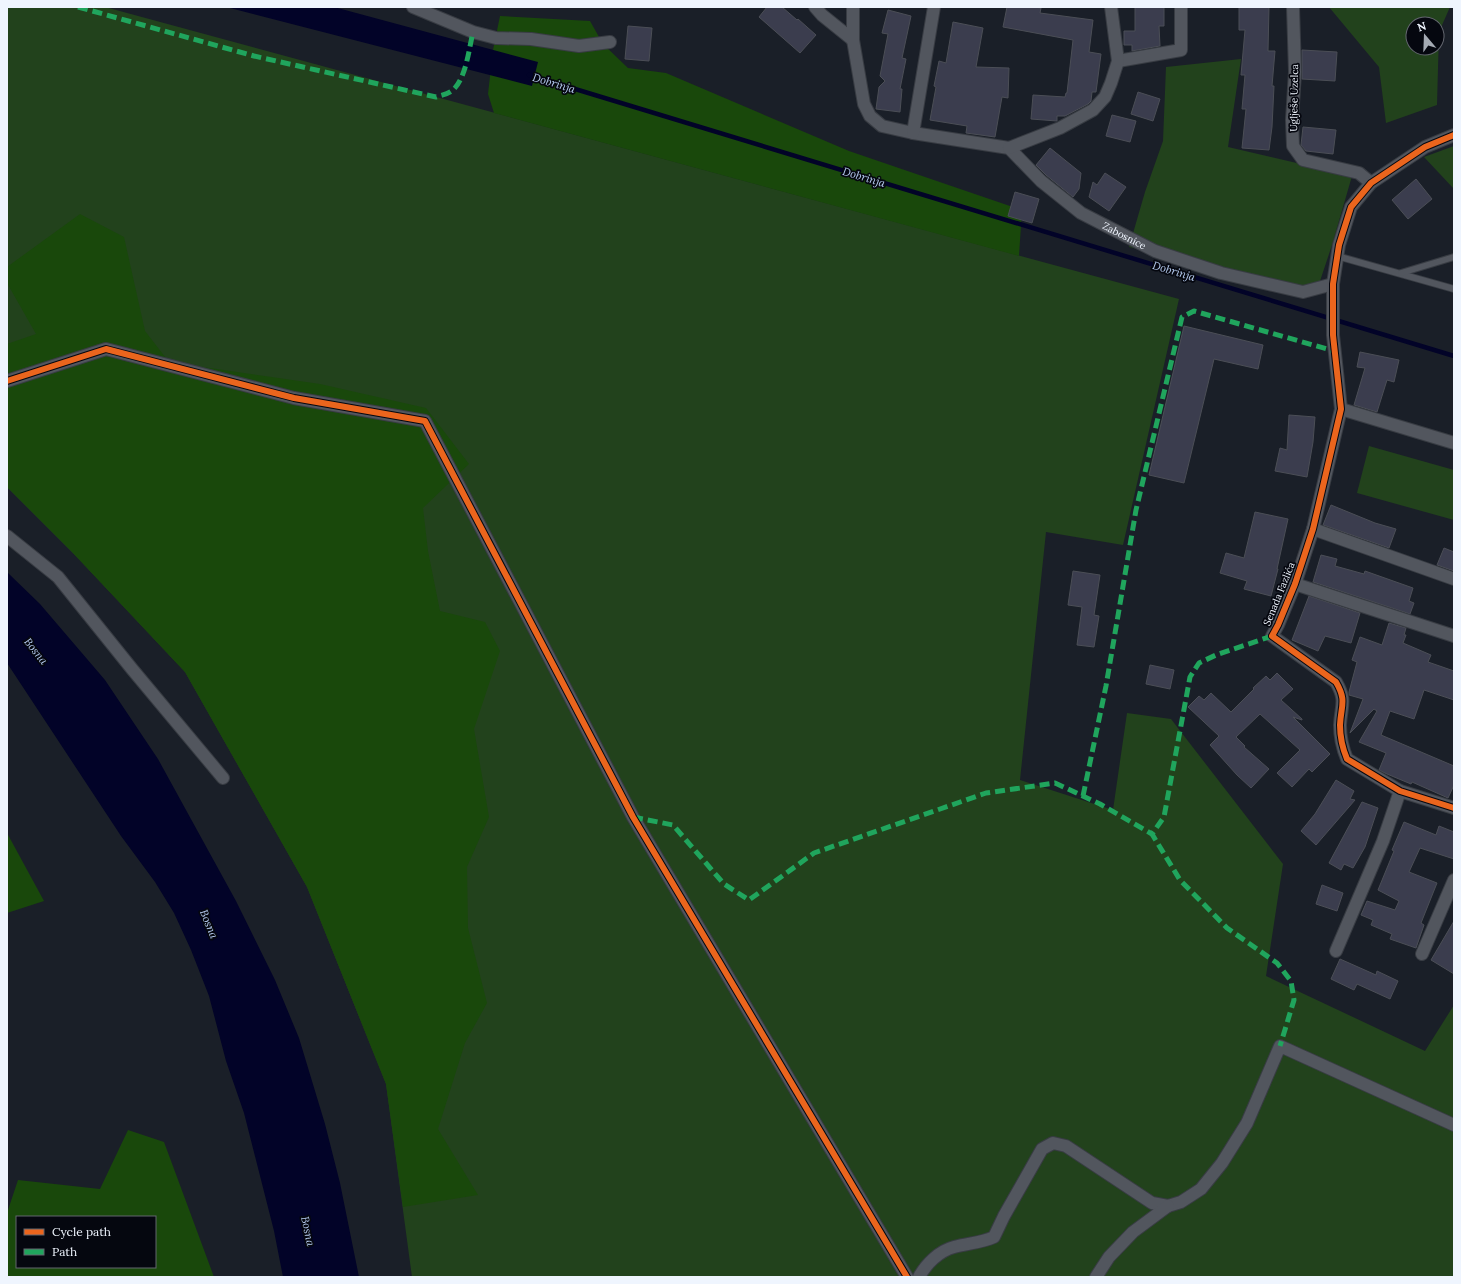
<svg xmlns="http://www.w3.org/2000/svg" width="1461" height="1284" viewBox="0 0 1461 1284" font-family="Lora,serif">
<rect width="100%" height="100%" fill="#1a1f28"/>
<g fill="#22421c" fill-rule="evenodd">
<path d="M7 7H105L1179 299 1123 545 1046 532 1020 780 1113 810 1127 713 1171 719 1283 864 1266 976 1425 1051 1454 1005V1277H412L386 1084 307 887 185 672 72 552 7 487Z"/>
<path d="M1329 7H1450L1439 32 1437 105 1386 123 1379 67ZM1413 24H1437V48H1413Z"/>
<path d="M1241 59 1228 147 1352 176 1332 245 1316 293 1129 247 1145 192 1163 141 1166 67Z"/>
<path d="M1454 146V189L1424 157Z"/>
<path d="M1369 446 1454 470V520L1357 493Z"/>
</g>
<g fill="#19480b" fill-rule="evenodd">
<path d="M500 16 590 21 603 44 628 68 666 73 849 151 1022 210 1019 256 494 113 488 94 493 50Z"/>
<path d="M80 214 124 237 145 331 169 362 320 384 426 408 469 464 423 508 428 551 440 611 485 622 500 651 474 729 489 817 467 867 468 928 487 1003 465 1043 438 1129 478 1195 403 1207 386 1084 307 887 185 672 72 552 7 487V344L36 334 7 283V267Z"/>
<path d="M7 833 44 901 7 913Z"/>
<path d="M128 1130 164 1142 214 1277H7V1213L18 1180 100 1189ZM17 1217H155V1267H17Z"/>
</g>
<g fill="#020328">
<path d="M226 7H334L538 62 532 86Z"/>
<path d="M7 572 40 604 105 680 158 759 236 901 275 980 299 1038 325 1124 340 1183 359 1277H283L274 1231 244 1113 226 1061 209 996 191 950 174 913 155 882 121 836 7 663Z"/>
</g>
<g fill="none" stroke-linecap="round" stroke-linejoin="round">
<path stroke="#020328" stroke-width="4.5" d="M529 75 1454 356"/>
</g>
<g fill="#3b3d4e" stroke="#4b4e56">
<path d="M767 7H782L797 20 798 19 816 35 800 53 759 17Z"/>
<path d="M1007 7H1034L1041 8 1040 13 1093 20 1089 52 1101 54 1096 92H1092L1091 101 1088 104 1065 116H1057V121L1031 119 1033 95 1065 97 1066 93H1067L1073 40 1003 27Z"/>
<path d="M1135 7H1164V26H1159L1160 46 1132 51V45H1124V31H1135Z"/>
<path d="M1239 7H1269L1268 51H1275L1272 86H1274L1272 127 1269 150 1242 148 1246 109H1242L1245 75H1241L1245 30H1239Z"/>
<path d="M888 10 911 16 902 58 906 59 900 89H902L900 112 876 109 879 87 885 81 880 76 888 34 882 33Z"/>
<path d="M953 22 983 28 976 67 1009 68 1008 98 1002 97 995 137 966 133 967 126 930 120 936 87 934 86 939 61 946 63Z"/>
<path d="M628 26 652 28 649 61 625 59Z"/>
<path d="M1302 50 1337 52 1335 81 1302 79Z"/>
<path d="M1138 92 1160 99 1153 121 1131 114Z"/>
<path d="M1112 115 1136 121 1130 142 1106 136Z"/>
<path d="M1303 127 1336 130 1333 154 1306 151 1301 145Z"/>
<path d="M1050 148 1081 173 1079 189 1073 197 1046 175 1036 165Z"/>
<path d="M1105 173 1126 187 1109 211 1089 197 1093 182 1097 185Z"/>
<path d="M1416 179 1432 199 1408 219 1392 200Z"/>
<path d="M1015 192 1039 199 1032 223 1008 216Z"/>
<path d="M1184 326 1263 345 1258 369 1214 359 1184 483 1149 475Z"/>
<path d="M1360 352 1399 360 1394 382 1387 380 1377 412 1354 405 1365 368 1357 367Z"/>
<path d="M1289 415 1315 417 1313 442 1307 477 1275 471 1280 448 1287 450Z"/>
<path d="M1331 505 1375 523 1396 529 1389 548 1323 525Z"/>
<path d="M1255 512 1288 519 1277 569H1278L1271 596 1244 589 1247 581 1220 573 1226 553 1244 558Z"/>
<path d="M1444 548 1454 552V571L1437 565Z"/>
<path d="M1321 555 1337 559 1335 566 1364 574 1365 571 1413 588 1409 601 1414 603 1410 614 1313 582Z"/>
<path d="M1073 571 1100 575 1094 615 1099 616 1094 647 1077 645 1082 607 1068 605Z"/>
<path d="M1309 596 1360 613 1351 643 1325 636 1318 651 1292 640Z"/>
<path d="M1389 623 1406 628 1404 635H1406L1403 643 1431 655 1428 662 1454 671V700L1424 690 1414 719 1390 711 1381 735 1454 766V785L1448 798 1412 782 1411 784 1387 774 1379 770 1386 753 1359 742 1377 711 1374 709 1350 733 1363 699 1349 695V692L1357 662 1352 660 1360 637 1382 645Z"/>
<path d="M1150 665 1174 670 1170 689 1146 684Z"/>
<path d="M1277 673 1293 689 1281 700 1302 719V720L1293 717 1330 754 1312 772 1309 769 1292 787 1277 773 1300 750 1260 714 1236 737 1245 746 1244 747 1269 769 1251 788 1237 775 1210 745 1219 736 1188 707 1199 696 1204 700 1211 693 1231 712 1254 689 1253 688 1266 676 1270 680Z"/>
<path d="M1336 780 1354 791 1350 799 1355 800 1316 845 1301 831 1315 814Z"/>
<path d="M1362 802 1378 808 1365 847 1353 868 1344 864 1341 870 1329 863Z"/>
<path d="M1404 822 1436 835 1439 826 1454 832V859L1420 848 1409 872 1437 883 1421 923 1424 925 1416 948 1390 939 1392 934 1371 925 1373 920 1361 915 1367 901 1395 910 1399 901 1378 890 1394 851 1392 850Z"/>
<path d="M1322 885 1343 893 1337 911 1316 904Z"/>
<path d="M1454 921V974L1431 960Z"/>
<path d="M1340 959 1376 975 1377 971 1398 981 1390 999 1357 984 1354 990 1331 979Z"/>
</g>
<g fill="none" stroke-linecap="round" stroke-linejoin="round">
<g stroke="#383c43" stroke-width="8">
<g id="lane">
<path d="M1337 256 1454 289"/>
<path d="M1401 273 1454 257"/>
</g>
</g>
<g stroke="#383c43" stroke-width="14">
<g id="street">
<path d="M413 7 473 32 496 38 531 39 579 46 610 42"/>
<path d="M815 7 822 15 853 40"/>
<path id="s1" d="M853 7V40L864 104 870 116 882 126 913 133 1009 148 1041 181 1081 213 1155 251 1221 273 1303 292 1333 284"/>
<path d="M1293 7 1295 72 1292 120 1293 146 1303 160 1359 173 1371 183"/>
<path d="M1118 61 1181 50V7"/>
<path d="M913 133 934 7"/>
<path d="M1454 135 1425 147 1371 183 1351 207 1339 245 1333 284V335L1341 409 1313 529 1295 584 1278 625 1272 636 1336 682C1347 701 1341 705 1340 725 1340 737 1342 747 1347 759L1400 791 1454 808"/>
<path d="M1009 148 1060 128 1093 110 1105 97 1111 83 1118 61 1111 7"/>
<path d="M7 381 106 349 294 398 425 421 633 817 907 1277"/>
<path d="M1341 409 1454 443"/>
<path d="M1313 529 1454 579"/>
<path d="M7 536 58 577 132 669 223 778"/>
<path d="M1295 584 1454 636"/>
<path d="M1336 951 1383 841 1400 791"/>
<path d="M1422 954 1454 880"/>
<path d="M919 1277C926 1264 939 1251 954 1247 968 1243 981 1243 994 1237L1004 1216 1042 1149 1053 1143 1066 1146 1152 1203 1168 1206 1181 1202 1201 1189 1222 1163 1247 1123 1280 1046 1454 1125"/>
<path d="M1096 1277 1109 1257 1133 1232 1168 1206"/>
</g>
</g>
<use href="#lane" stroke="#52565e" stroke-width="6"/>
<use href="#street" stroke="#52565e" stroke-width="12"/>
<g stroke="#20a55d" stroke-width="5" stroke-dasharray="10 5" stroke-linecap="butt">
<path d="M78 7 254 56 436 97C442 95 449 94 454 89 466 77 469 49 473 32"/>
<path d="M1272 636 1216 655 1199 663 1190 677 1164 817 1152 834 1180 880 1227 928 1277 963 1291 981 1294 1000 1280 1046"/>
<path d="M1083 796 1106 686 1136 510 1182 317 1194 311 1334 351"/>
<path d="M633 817 673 825 724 884 749 900 814 853 986 793 1055 783 1100 804 1152 834"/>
</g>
<g stroke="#05070f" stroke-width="8">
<g id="cycleway">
<path d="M1454 135 1425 147 1371 183 1351 207 1339 245 1333 284V335L1341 409 1313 529 1295 584 1278 625 1272 636 1336 682C1347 701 1341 705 1340 725 1340 737 1342 747 1347 759L1400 791 1454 808"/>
<path d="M7 381 106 349 294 398 425 421 633 817 907 1277"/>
</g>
</g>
<use href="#cycleway" stroke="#eb651d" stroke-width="6"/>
</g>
<g text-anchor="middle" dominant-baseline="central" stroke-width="3.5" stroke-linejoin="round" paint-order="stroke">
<g font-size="10" fill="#eff5fe" stroke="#05070f">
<text transform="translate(1294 98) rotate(-89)">Uglješe Uzelca</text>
<text stroke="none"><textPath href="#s1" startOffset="402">Zabosnice</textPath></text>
<text transform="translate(1279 594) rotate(-68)">Senada Fazlića</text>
</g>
<g font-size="11" font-style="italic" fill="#b7cdf2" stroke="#05070f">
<text transform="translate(554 83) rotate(17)">Dobrinja</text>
<text transform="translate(864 177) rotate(17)">Dobrinja</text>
<text transform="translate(1174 271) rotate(17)">Dobrinja</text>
<text transform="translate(36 651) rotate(52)">Bosna</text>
<text transform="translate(209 924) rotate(68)">Bosna</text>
<text transform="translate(308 1231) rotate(78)">Bosna</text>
</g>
</g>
<rect width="1461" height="1284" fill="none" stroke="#eff5fe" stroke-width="16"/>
<rect x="16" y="1216" width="140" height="52" fill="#05070f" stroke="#63666f"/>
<rect x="24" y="1229" width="20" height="6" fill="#eb651d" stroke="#63666f"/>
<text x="52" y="1236" font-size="12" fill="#eff5fe">Cycle path</text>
<rect x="24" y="1249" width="20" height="6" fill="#20a55d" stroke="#63666f"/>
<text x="52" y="1256" font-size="12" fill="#eff5fe">Path</text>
<g transform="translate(1425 36) rotate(341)"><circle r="19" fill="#05070f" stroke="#63666f"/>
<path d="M0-3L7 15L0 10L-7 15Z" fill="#a4aab3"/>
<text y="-6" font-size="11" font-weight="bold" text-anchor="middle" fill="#eff5fe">N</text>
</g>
</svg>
